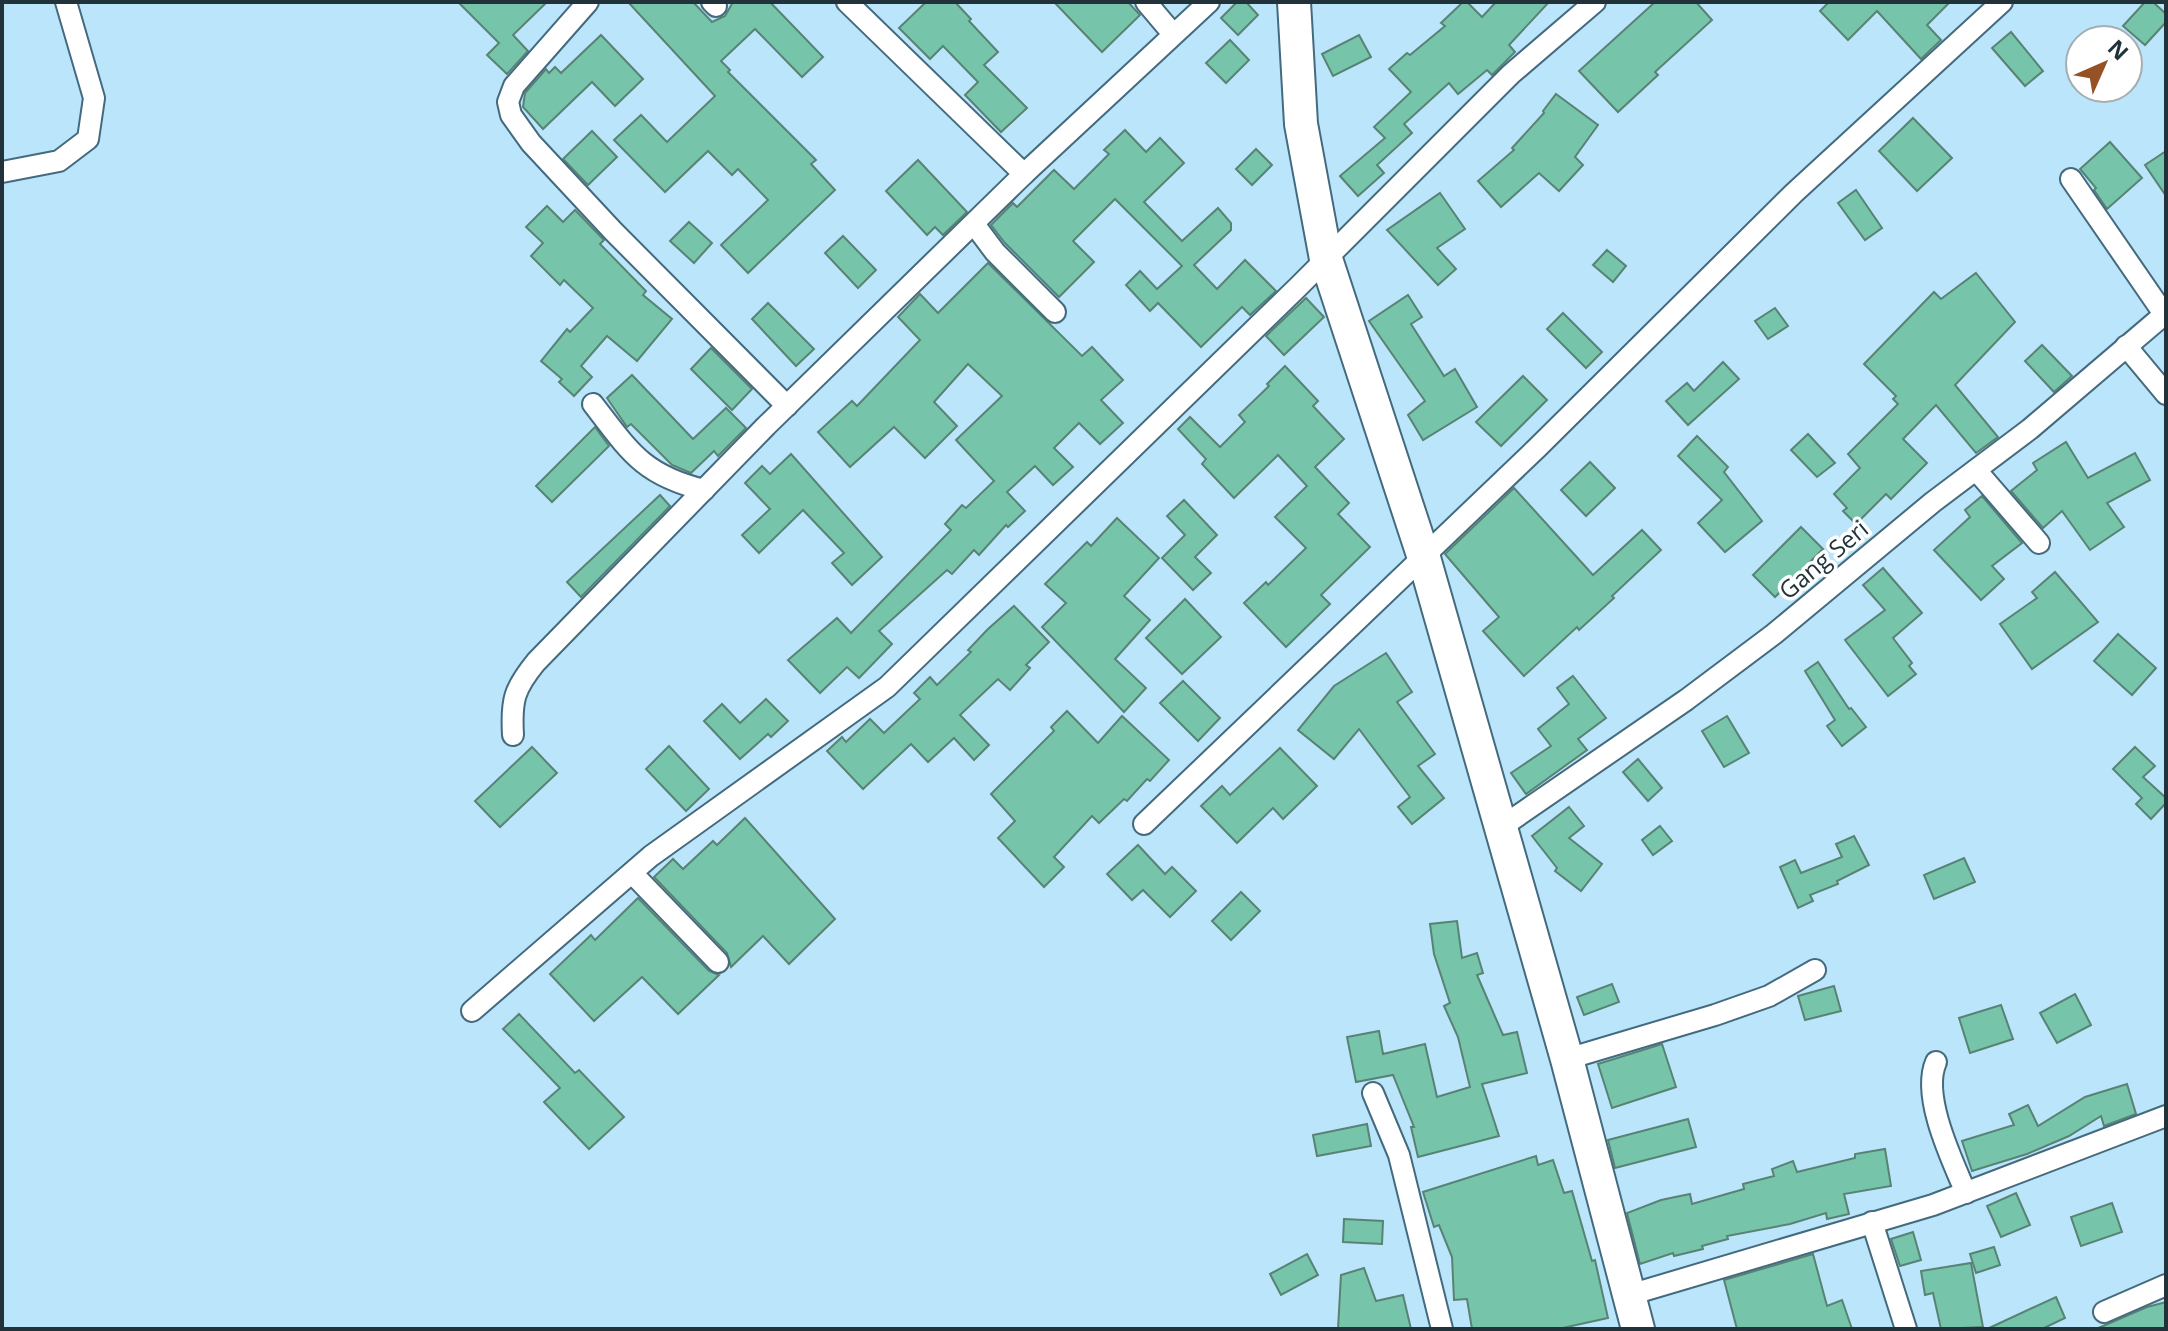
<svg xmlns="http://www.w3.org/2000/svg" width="2168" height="1331" viewBox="0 0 2168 1331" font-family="'Open Sans',sans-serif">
<rect width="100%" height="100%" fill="#bbe5fb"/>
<g fill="#76c5ab" stroke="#588374" stroke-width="2">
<path d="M458 2H547L513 35 528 51 507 74 487 55 499 43Z"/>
<path d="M628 2H693L712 22 725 16 733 2H770L823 57 802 77 755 29 721 61 730 70 728 72 816 160 811 164 835 190 748 273 721 245 768 200 738 169 732 175 708 151 665 192 614 140 641 115 667 142 715 96Z"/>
<path d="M926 2H955L971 19 969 21 998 52 984 65 1027 108 1001 132 965 95 978 82 943 46 930 59 899 28Z"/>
<path d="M1054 2H1128L1140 15 1102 52Z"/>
<path d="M1237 2H1246L1258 15 1238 35 1221 18Z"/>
<path d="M1463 2H1467L1482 17 1496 2H1549L1509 45 1515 52 1492 75 1487 70 1458 94 1449 83 1404 124 1412 133 1377 165 1384 173 1358 196 1340 176 1385 138 1374 127 1411 92 1389 69 1407 53 1410 55 1445 26 1441 23Z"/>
<path d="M1655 2H1696L1712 20 1655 72 1658 75 1618 112 1579 71Z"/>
<path d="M1829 2H1950L1927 25 1941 40 1921 59 1877 11 1848 40 1820 11Z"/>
<path d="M2145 2H2153L2166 14V22L2145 45 2123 26Z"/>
<path d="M2011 32 2043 71 2025 86 1992 48Z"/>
<path d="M601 35 643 79 615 106 592 82 543 129 523 107 525 93 546 69 549 73 555 67 561 73Z"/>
<path d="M1359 35 1371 57 1333 76 1322 54Z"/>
<path d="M1230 40 1249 60 1226 83 1206 63Z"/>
<path d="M1556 94 1598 125 1575 157 1583 165 1559 191 1539 173 1501 207 1478 181 1514 150 1512 148 1544 113 1543 111Z"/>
<path d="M1913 118 1952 158 1917 191 1879 151Z"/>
<path d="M1125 130 1146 152 1160 138 1184 163 1144 202 1182 241 1218 208 1231 223V230L1194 265 1217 289 1245 260 1276 291 1250 315 1242 307 1201 347 1158 303 1150 311 1126 285 1140 271 1157 289 1182 266 1115 199 1073 241 1094 262 1059 297 1005 243 991 225 1013 203 1017 207 1054 170 1074 189 1109 154 1104 150Z"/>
<path d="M592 131 617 157 588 185 563 159Z"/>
<path d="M2110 142 2142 178 2107 209 2094 190 2096 188 2080 169Z"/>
<path d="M1256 149 1272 165 1252 185 1236 169Z"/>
<path d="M2166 151V196L2145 165Z"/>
<path d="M918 160 967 212 943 235 935 227 927 235 886 191Z"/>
<path d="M1856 190 1882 228 1865 240 1838 203Z"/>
<path d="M1440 193 1465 229 1437 248 1456 269 1438 285 1387 230Z"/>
<path d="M547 206 563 222 575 210 604 240 600 244 646 291 643 295 672 319 637 361 607 336 581 366 592 377 574 396 559 382 562 379 541 361 567 329 570 332 593 308 564 280 560 285 531 256 543 243 526 227Z"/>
<path d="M689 222 712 243 694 263 670 241Z"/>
<path d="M843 236 876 270 858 288 825 253Z"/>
<path d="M1607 250 1626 266 1613 282 1593 265Z"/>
<path d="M988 263 1082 356 1092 347 1123 380 1101 400 1123 423 1100 444 1079 423 1054 448 1073 467 1053 485 1035 466 1007 492 1025 511 1008 527 1006 525 979 555 974 550 952 574 947 570 879 631 892 644 859 678 847 667 820 693 788 660 837 618 851 633 951 530 945 524 962 505 966 508 994 481 956 440 1002 396 968 364 934 402 957 426 925 458 894 427 850 467 818 432 852 401 857 406 920 340 898 317 920 294 938 313Z"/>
<path d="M1976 273 2015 322 1955 385 1998 437 1976 453 1936 405 1903 439 1927 463 1891 499 1886 494 1856 524 1843 511 1847 508 1834 494 1860 468 1848 454 1898 404 1893 399 1896 396 1864 364 1934 292 1941 299Z"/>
<path d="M1408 295 1422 317 1411 324 1444 376 1455 369 1477 407 1423 440 1408 415 1425 401 1369 321Z"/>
<path d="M1306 298 1324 317 1284 355 1266 336Z"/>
<path d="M768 303 814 349 796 366 752 319Z"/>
<path d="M1775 308 1788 326 1768 339 1755 321Z"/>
<path d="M1563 313 1602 352 1586 368 1547 329Z"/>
<path d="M2042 345 2072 376 2054 392 2025 361Z"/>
<path d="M711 348 752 389 732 410 691 369Z"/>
<path d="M1723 362 1739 379 1688 425 1666 401 1687 383 1694 391Z"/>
<path d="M1285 366 1318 401 1313 406 1344 439 1315 467 1349 503 1338 514 1370 547 1321 595 1330 604 1286 647 1244 603 1266 582 1268 585 1306 548 1275 517 1307 486 1278 455 1234 498 1202 464 1206 459 1178 429 1190 417 1220 447 1245 422 1239 415 1269 386 1267 384Z"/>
<path d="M632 375 693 439 726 408 746 428 718 456 714 451 691 473 672 465 631 424 627 427 607 398Z"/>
<path d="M1523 376 1547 400 1501 446 1476 422Z"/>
<path d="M595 427 609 446 552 502 536 486Z"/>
<path d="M1808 434 1835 463 1817 477 1791 450Z"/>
<path d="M1697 436 1728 467 1724 472 1762 521 1725 552 1698 523 1722 500 1678 456Z"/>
<path d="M2066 442 2088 478 2135 453 2150 480 2107 503 2124 527 2090 550 2062 511 2043 528 2011 491 2037 470 2033 463Z"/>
<path d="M791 454 882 557 852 585 832 563 844 553 803 510 759 553 742 535 770 509 745 483 762 466 770 474Z"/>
<path d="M1590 462 1615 488 1586 516 1561 490Z"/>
<path d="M1514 488 1593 575 1642 530 1661 550 1612 596 1614 598 1579 630 1577 627 1524 676 1483 631 1499 617 1445 554Z"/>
<path d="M660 495 670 506 581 597 567 582Z"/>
<path d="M1982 496 2022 543 1992 566 2004 579 1981 600 1934 550 1970 517 1965 510Z"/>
<path d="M1184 500 1217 535 1195 557 1211 573 1193 590 1162 558 1185 535 1167 516Z"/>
<path d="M1117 518 1159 558 1124 596 1150 620 1115 659 1146 688 1124 712 1042 627 1066 603 1045 584 1087 542 1091 546Z"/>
<path d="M1801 527 1823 549 1775 597 1753 575Z"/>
<path d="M1883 568 1922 613 1893 638 1912 663 1909 666 1916 674 1888 696 1845 640 1885 610 1863 585Z"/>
<path d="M2055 572 2098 622 2032 669 2000 624 2037 598 2032 592Z"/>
<path d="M1185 599 1221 637 1182 674 1146 638Z"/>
<path d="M1014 606 1049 642 1026 665 1030 668 1010 690 998 679 960 715 989 745 974 760 954 738 928 762 911 744 863 789 827 751 842 737 846 742 870 719 884 733 920 699 914 693 930 677 937 685 971 652 968 650 988 629Z"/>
<path d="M2118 634 2156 668 2132 695 2094 661Z"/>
<path d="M1386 653 1412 692 1397 702 1435 754 1418 766 1444 798 1412 824 1398 807 1410 797 1359 729 1334 759 1298 730 1334 686Z"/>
<path d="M1818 662 1849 709 1851 708 1866 727 1842 746 1827 726 1835 720 1805 671Z"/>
<path d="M1573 676 1606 718 1578 739 1587 750 1526 794 1511 773 1551 746 1538 729 1569 704 1557 688Z"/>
<path d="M1183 681 1220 718 1198 741 1160 703Z"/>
<path d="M766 699 788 721 771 737 768 734 740 759 704 721 722 704 740 723Z"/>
<path d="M1067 711 1098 743 1122 716 1169 760 1150 781 1147 779 1127 801 1124 799 1099 823 1092 816 1054 857 1064 867 1044 887 998 838 1015 821 991 794 1054 731 1051 727Z"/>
<path d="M1727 716 1749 753 1724 767 1702 731Z"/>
<path d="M669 746 709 789 686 811 646 769Z"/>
<path d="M532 747 557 773 500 827 475 801Z"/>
<path d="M2135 747 2155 766 2143 777 2166 798V803L2151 819 2136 804 2142 798 2113 769Z"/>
<path d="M1280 748 1317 786 1283 819 1273 808 1237 843 1201 806 1222 786 1230 795Z"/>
<path d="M1638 759 1662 788 1648 801 1623 772Z"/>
<path d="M1569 807 1584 826 1569 838 1602 864 1581 891 1555 871 1557 868 1532 836Z"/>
<path d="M745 818 835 919 789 964 763 936 731 967 727 953 654 877 673 859 683 869 713 841 717 845Z"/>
<path d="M1660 826 1672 841 1653 855 1642 840Z"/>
<path d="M1854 836 1869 865 1837 881 1838 884 1810 895 1813 901 1798 908 1780 867 1795 860 1801 873 1842 857 1836 844Z"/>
<path d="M1138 845 1165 874 1172 867 1196 891 1170 917 1143 890 1132 900 1107 874Z"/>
<path d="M1964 858 1975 882 1934 899 1924 875Z"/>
<path d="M1241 892 1260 911 1231 940 1212 921Z"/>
<path d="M638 898 709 971 719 975 678 1014 642 977 594 1021 550 974 591 935 595 940Z"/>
<path d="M1457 921 1462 958 1477 953 1483 973 1477 975 1503 1035 1517 1032 1527 1073 1482 1084 1499 1136 1418 1157 1411 1127H1414L1393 1075 1356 1082 1347 1037 1379 1031 1383 1054 1425 1044 1437 1097 1470 1087 1458 1037 1444 1006 1450 1003 1434 954 1430 924Z"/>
<path d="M1612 984 1619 1002 1584 1015 1577 997Z"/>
<path d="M1834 986 1841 1011 1805 1020 1798 996Z"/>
<path d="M2075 994 2091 1025 2057 1043 2040 1013Z"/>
<path d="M2001 1005 2013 1039 1970 1053 1959 1018Z"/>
<path d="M519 1014 575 1073 579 1070 624 1117 589 1149 544 1102 560 1088 503 1029Z"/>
<path d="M1662 1044 1676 1087 1612 1108 1598 1064Z"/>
<path d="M2127 1084 2136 1114 2104 1126 2101 1116 2069 1136 2027 1154 1972 1171 1962 1141 2014 1125 2009 1114 2028 1105 2038 1126 2085 1097Z"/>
<path d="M1688 1119 1696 1147 1615 1168 1608 1140Z"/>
<path d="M1367 1124 1371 1146 1317 1156 1313 1135Z"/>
<path d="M1885 1149 1891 1186 1844 1194 1849 1214 1827 1219 1826 1213 1790 1224 1727 1236 1728 1239 1702 1246 1703 1249 1674 1256 1673 1253 1640 1264 1627 1213 1661 1200 1690 1194 1692 1204 1744 1189 1743 1184 1774 1176 1772 1169 1793 1161 1797 1172 1855 1158V1154Z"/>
<path d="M1536 1156 1538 1165 1553 1160 1564 1193 1572 1191 1592 1261 1595 1260 1608 1318 1558 1329H1472L1467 1299 1454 1300 1452 1257 1439 1225 1434 1227 1423 1192Z"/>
<path d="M2016 1193 2030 1225 2001 1237 1987 1206Z"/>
<path d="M2112 1203 2122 1232 2081 1246 2071 1217Z"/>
<path d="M1344 1219 1383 1221 1382 1244 1343 1242Z"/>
<path d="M1913 1232 1921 1260 1900 1266 1891 1239Z"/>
<path d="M1994 1247 2000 1265 1976 1273 1970 1254Z"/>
<path d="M1307 1254 1318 1275 1281 1295 1270 1274Z"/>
<path d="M1813 1254 1827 1306 1842 1300 1852 1329H1737L1724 1280Z"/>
<path d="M1971 1263 1983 1327 1941 1329 1933 1293 1925 1295 1921 1271Z"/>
<path d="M1364 1268 1376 1301 1403 1295 1411 1329H1338L1341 1275Z"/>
<path d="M2056 1297 2065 1318 2042 1329H1987Z"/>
<path d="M2166 1302V1329H2096L2147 1307Z"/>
</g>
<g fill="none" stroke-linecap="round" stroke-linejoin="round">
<g stroke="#446a7e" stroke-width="24">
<g id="street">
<path d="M588 2 514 86 508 102 511 115 531 143 613 231 787 406"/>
<path d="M712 2 716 6"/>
<path d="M847 2 1024 174"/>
<path d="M1146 2 1173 34"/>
<path d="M2 172 59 161 88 139 94 98 66 2"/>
<path d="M2071 179 2164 314"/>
<path d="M974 224 995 252 1055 312"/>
<path d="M2126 346 2166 394"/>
<path d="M593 404C630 452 643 475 704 490"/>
<path d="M1976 470 2039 543"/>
<path d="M513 735C511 700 514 689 536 662L766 426 1024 174 1209 2"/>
<path d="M1144 824 1537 448 1794 193 2002 2"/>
<path d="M1500 828 1686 700 1774 634 1933 502 2030 429 2166 313"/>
<path d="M632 873 718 962"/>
<path d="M472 1011 651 856 887 687 1299 286 1511 74 1595 2"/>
<path d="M1567 1059 1715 1015 1769 996 1815 970"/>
<path d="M1936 1062C1921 1096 1952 1160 1966 1193"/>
<path d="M1373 1093 1399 1155 1442 1329"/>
<path d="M1872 1222 1906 1329"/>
<path d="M1629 1295 1933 1205 2166 1116"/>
<path d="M2104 1312 2166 1285"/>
</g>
</g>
<g stroke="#446a7e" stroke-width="36">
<path id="primary" d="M1294 2 1301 124 1326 259 1424 558 1567 1059 1638 1329"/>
</g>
<use href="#street" stroke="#fff" stroke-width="20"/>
<use href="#primary" stroke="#fff" stroke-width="32"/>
</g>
<g text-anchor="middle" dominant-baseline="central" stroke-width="7" stroke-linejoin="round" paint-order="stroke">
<g font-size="24" fill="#21323b" stroke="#fff">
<text transform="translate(1823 559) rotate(-40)">Gang Seri</text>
</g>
</g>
<rect width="2168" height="1331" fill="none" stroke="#21323b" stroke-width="8"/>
<g transform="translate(2104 64) rotate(45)"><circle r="38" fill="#ffffff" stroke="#a6adb1" stroke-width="2"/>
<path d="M0-6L14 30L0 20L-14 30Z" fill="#965225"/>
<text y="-12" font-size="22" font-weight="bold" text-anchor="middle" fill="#21323b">N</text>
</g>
</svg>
